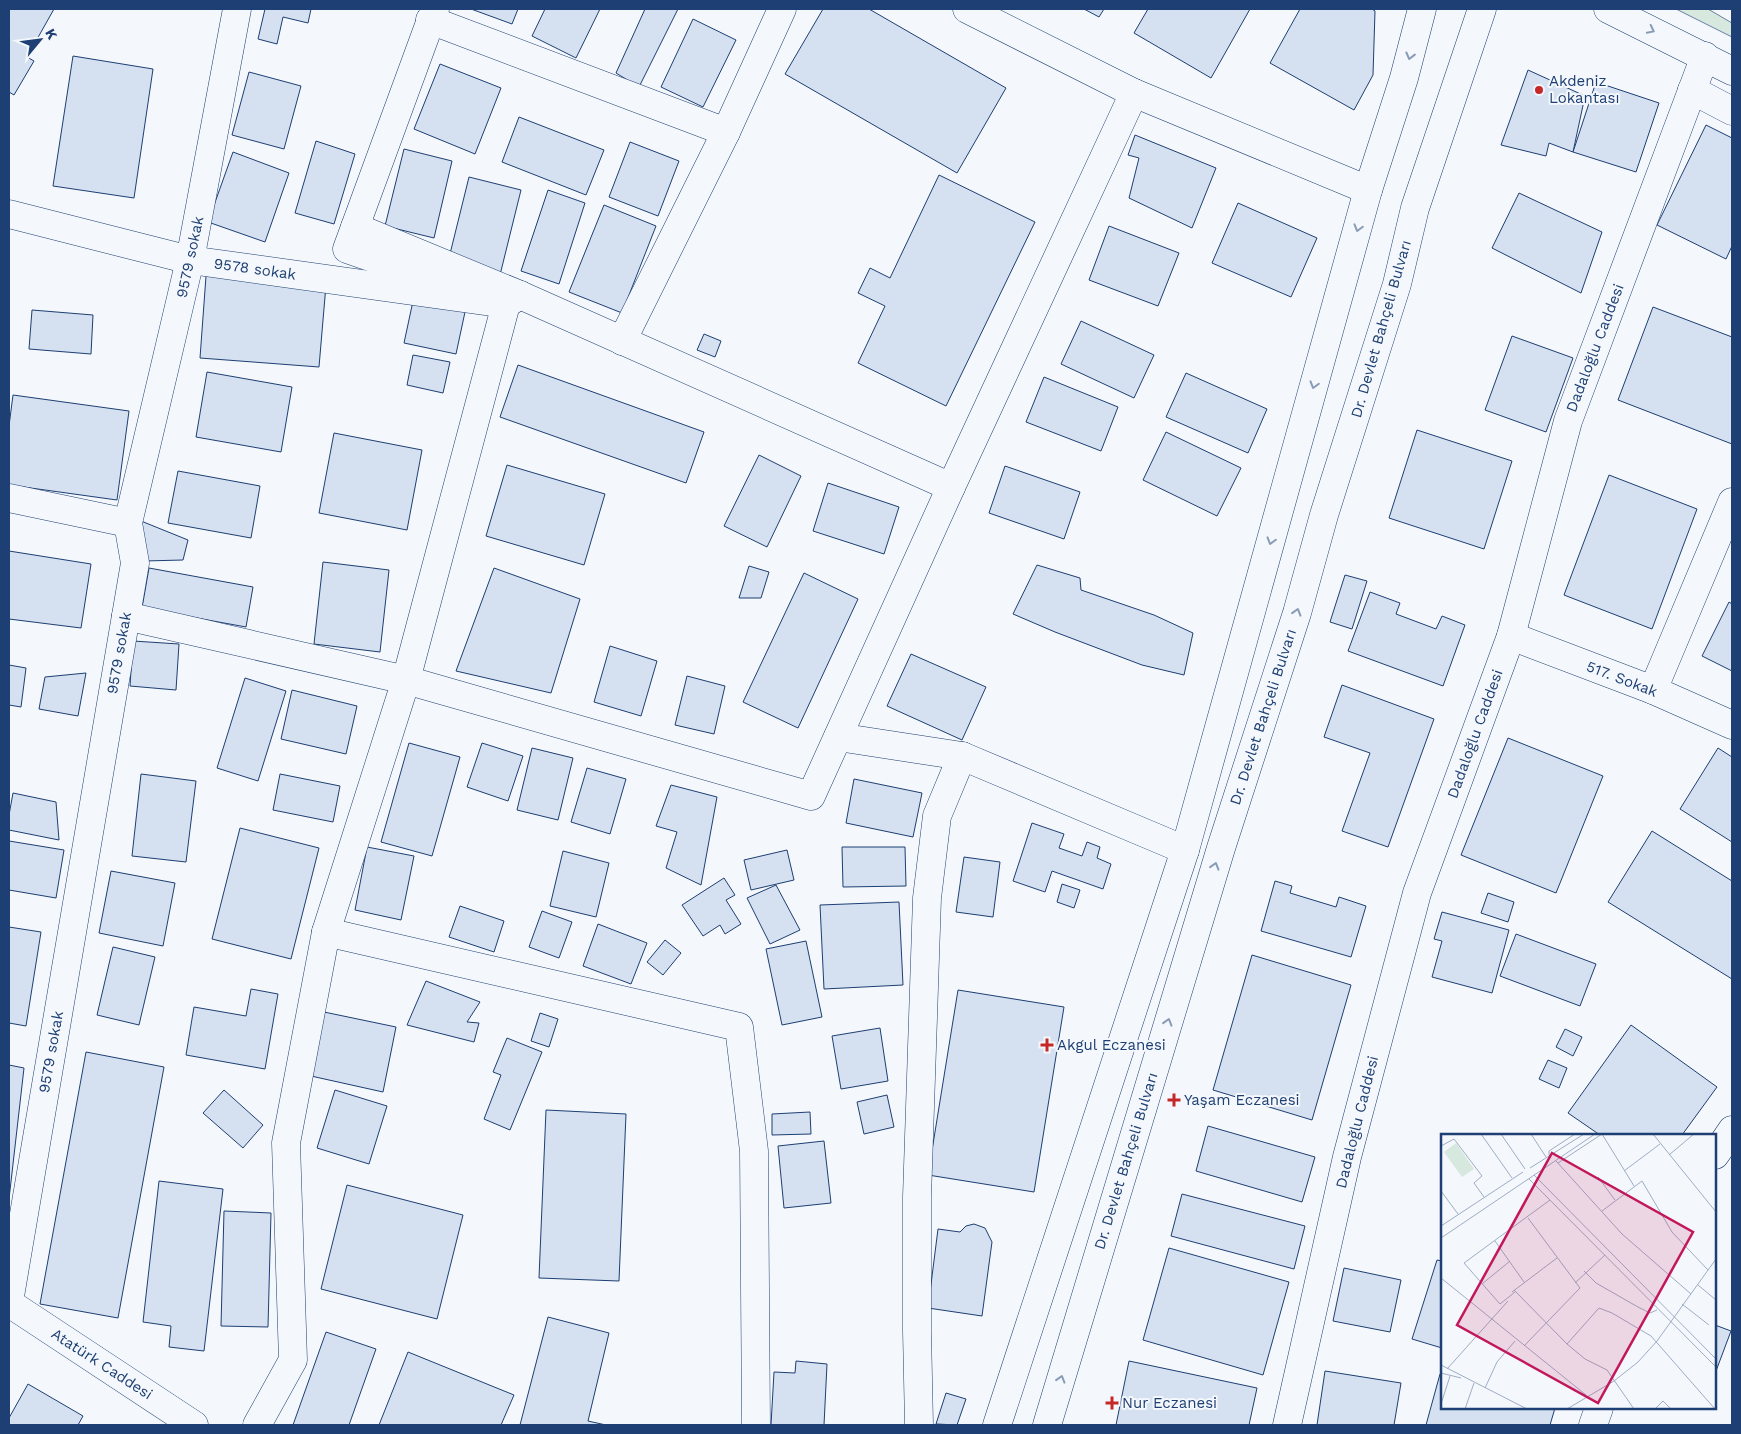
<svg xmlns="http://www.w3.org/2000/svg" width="1741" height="1434" viewBox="0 0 1741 1434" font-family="'Work Sans',sans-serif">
<rect width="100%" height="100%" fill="#f4f7fb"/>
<path fill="#d7e8df" stroke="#687fa3" d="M1676 9H1708L1732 23V37Z"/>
<g fill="#d5e0f0" stroke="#1d3f73">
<path d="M9 9H54L27 57 34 61 14 95 9 92Z"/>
<path d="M265 9H311L308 23 283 17 277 44 258 39Z"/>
<path d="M471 9H518L512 24Z"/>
<path d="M545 9H600L576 58 532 36Z"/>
<path d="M645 9H678L639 87 616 73Z"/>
<path d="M823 9H869L1006 88 957 173 785 74Z"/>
<path d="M1084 9H1104L1099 17Z"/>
<path d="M1148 9H1250L1211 78 1134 33Z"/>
<path d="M1300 9H1372L1375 11 1373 75 1354 110 1270 63Z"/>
<path d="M693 19 736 40 703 107 661 87Z"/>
<path d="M73 56 153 69 134 198 53 186Z"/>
<path d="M440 64 501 88 475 154 414 129Z"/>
<path d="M1528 70 1585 96 1573 152 1549 143 1546 156 1501 145Z"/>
<path d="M249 72 301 86 284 149 232 135Z"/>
<path d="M1596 82 1659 103 1636 172 1573 152Z"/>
<path d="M519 117 604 150 586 195 502 162Z"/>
<path d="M1706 125 1732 138V246L1726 259 1657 225Z"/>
<path d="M1135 135 1216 168 1192 228 1129 198 1139 158 1128 155Z"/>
<path d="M316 141 355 154 334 224 295 213Z"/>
<path d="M630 142 679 161 658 216 609 197Z"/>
<path d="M404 149 452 161 434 238 385 226Z"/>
<path d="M233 152 289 173 265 242 208 222Z"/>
<path d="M939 175 1035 222 946 406 858 363 885 306 858 293 870 268 890 278Z"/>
<path d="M469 177 521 190 500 275 448 262Z"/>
<path d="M548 190 585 203 559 284 521 271Z"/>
<path d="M1519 193 1602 232 1581 293 1492 248Z"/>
<path d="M1238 203 1317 238 1291 297 1212 263Z"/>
<path d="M604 205 656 226 622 313 569 292Z"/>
<path d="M1109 226 1179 253 1158 306 1089 280Z"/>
<path d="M206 276 326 285 319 367 200 358Z"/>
<path d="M413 301 465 312 456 354 404 343Z"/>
<path d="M1653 307 1732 337V444L1618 400Z"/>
<path d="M32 310 93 315 91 354 29 349Z"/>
<path d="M1081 321 1154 355 1134 398 1061 364Z"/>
<path d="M704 334 721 341 715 357 697 350Z"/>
<path d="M1512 336 1573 358 1546 432 1485 410Z"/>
<path d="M413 355 450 362 443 393 407 385Z"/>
<path d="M518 365 704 432 686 483 500 417Z"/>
<path d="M207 372 292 387 281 452 196 437Z"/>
<path d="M1186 373 1267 409 1248 453 1166 417Z"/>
<path d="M1044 377 1118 407 1101 451 1026 422Z"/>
<path d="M13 395 129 411 117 500 9 485V426Z"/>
<path d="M1417 430 1512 461 1484 549 1389 518Z"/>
<path d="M1166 432 1241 468 1217 516 1143 480Z"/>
<path d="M334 433 422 450 407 530 319 513Z"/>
<path d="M759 455 801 476 767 547 724 526Z"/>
<path d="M507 465 605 494 584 565 486 536Z"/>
<path d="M1005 466 1080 492 1064 539 989 513Z"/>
<path d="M178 471 260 486 251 538 168 523Z"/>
<path d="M1609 475 1697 509 1652 629 1564 595Z"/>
<path d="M828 483 899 507 884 554 813 531Z"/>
<path d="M141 521 188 540 183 560 144 561Z"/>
<path d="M9 551 91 564 81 628 9 619Z"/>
<path d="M323 562 389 570 380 652 314 644Z"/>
<path d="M1037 565 1080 578 1081 590 1154 615 1193 633 1184 675 1142 665 1055 632 1013 614Z"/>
<path d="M749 566 769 572 761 598H739Z"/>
<path d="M149 568 253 587 246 627 142 608Z"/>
<path d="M494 568 580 599 551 693 456 671Z"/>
<path d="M804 573 858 599 798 728 743 702Z"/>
<path d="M1345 575 1367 581 1352 629 1330 622Z"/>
<path d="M1370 592 1400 603 1396 614 1436 629 1442 616 1465 625 1443 686 1348 651Z"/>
<path d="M1729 602 1732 604V671L1702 656Z"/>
<path d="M133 641 179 644 176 690 130 686Z"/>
<path d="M610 646 657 661 641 716 594 702Z"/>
<path d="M911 654 986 687 962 740 887 706Z"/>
<path d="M9 665 26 668 21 707 9 705Z"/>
<path d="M86 673 78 716 39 709 45 677Z"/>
<path d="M687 676 725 686 714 734 675 725Z"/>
<path d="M245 678 286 691 258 781 217 768Z"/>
<path d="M1342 685 1434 719 1388 847 1342 831 1370 753 1324 737Z"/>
<path d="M292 690 357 706 346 754 281 739Z"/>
<path d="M1508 738 1603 776 1556 893 1461 855Z"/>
<path d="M409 743 460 757 432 856 381 842Z"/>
<path d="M482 743 523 756 508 801 467 787Z"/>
<path d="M532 748 573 758 558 820 517 810Z"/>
<path d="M1718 748 1732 757V842L1680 809Z"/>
<path d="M587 768 626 779 610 834 571 822Z"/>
<path d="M141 774 196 781 186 862 132 856Z"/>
<path d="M280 774 340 786 333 822 273 810Z"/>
<path d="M854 779 922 793 913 837 846 823Z"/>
<path d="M671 785 717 797 701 885 666 868 677 832 656 826Z"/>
<path d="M13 793 56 802 59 840 9 830V815Z"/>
<path d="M1032 823 1064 834 1059 848 1082 856 1087 842 1100 847 1097 858 1111 864 1103 889 1052 871 1045 892 1013 881Z"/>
<path d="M240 828 319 848 291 959 212 939Z"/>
<path d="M1652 831 1732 881V979L1608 902Z"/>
<path d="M9 841 64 850 56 898 9 890Z"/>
<path d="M367 847 414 856 401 920 355 910Z"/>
<path d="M842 847H905L906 886 843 887Z"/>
<path d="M787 850 794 880 751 890 744 860Z"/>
<path d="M563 851 609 863 596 917 550 906Z"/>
<path d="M964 857 1000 862 993 917 956 912Z"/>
<path d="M111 871 175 883 163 946 99 933Z"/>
<path d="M724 878 735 895 726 900 741 924 725 934 720 925 703 936 682 905Z"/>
<path d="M1275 881 1292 886 1290 893 1336 907 1339 897 1366 906 1351 957 1261 931Z"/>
<path d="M1062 884 1080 890 1074 908 1057 902Z"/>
<path d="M776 885 800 930 770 944 747 898Z"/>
<path d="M1488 893 1514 902 1508 922 1481 913Z"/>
<path d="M899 902 903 985 824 989 820 905Z"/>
<path d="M460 906 504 921 494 952 449 937Z"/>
<path d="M542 911 572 922 559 958 529 947Z"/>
<path d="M1442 912 1509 930 1492 993 1432 977 1442 941 1434 939Z"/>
<path d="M598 924 647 943 631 984 583 966Z"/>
<path d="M9 927 41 932 26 1026 9 1023Z"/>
<path d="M1516 934 1596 964 1580 1006 1500 976Z"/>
<path d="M665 940 681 953 663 975 647 962Z"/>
<path d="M806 941 822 1017 782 1025 766 949Z"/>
<path d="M113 947 155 957 139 1025 97 1015Z"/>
<path d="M1252 955 1351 985 1312 1120 1213 1090Z"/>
<path d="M426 981 480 1002 467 1022 479 1023 474 1042 407 1025Z"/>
<path d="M251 989 278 994 265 1069 186 1055 194 1007 246 1016Z"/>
<path d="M958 990 1064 1007 1034 1192 928 1175Z"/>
<path d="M324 1012 396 1027 383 1092 311 1076Z"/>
<path d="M540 1013 558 1019 549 1047 531 1041Z"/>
<path d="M1631 1025 1717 1087 1682 1135H1600L1568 1113Z"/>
<path d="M880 1028 888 1081 841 1089 832 1036Z"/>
<path d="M1565 1029 1582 1037 1573 1056 1556 1047Z"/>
<path d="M507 1038 542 1052 510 1130 484 1119 501 1075 493 1072Z"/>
<path d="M86 1052 164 1067 118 1318 40 1304Z"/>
<path d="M1548 1060 1567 1068 1559 1088 1539 1079Z"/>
<path d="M9 1065 24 1068 9 1199Z"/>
<path d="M224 1090 263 1125 243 1148 203 1113Z"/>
<path d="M335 1090 387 1106 369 1164 317 1148Z"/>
<path d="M887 1095 894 1127 864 1134 857 1102Z"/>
<path d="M546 1110 626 1114 619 1281 539 1278Z"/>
<path d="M810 1112 811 1134 772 1135V1114Z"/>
<path d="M1208 1126 1315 1157 1302 1202 1196 1171Z"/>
<path d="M824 1141 831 1203 784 1208 778 1146Z"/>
<path d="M159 1181 223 1189 204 1351 169 1347 171 1326 143 1322Z"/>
<path d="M347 1185 463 1215 437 1319 321 1289Z"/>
<path d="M1182 1194 1305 1226 1294 1269 1171 1236Z"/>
<path d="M224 1211 271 1213 268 1327 221 1326Z"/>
<path d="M974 1224 985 1228 992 1242 982 1316 928 1308 938 1229 960 1232 966 1226Z"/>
<path d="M1169 1248 1289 1282 1263 1375 1143 1340Z"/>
<path d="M1437 1260 1442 1261V1348L1412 1339Z"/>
<path d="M1344 1268 1401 1280 1390 1332 1333 1321Z"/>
<path d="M548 1317 609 1333 588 1421 606 1425H520Z"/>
<path d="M1715 1325 1731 1331 1716 1371 1715 1370Z"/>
<path d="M326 1332 376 1349 349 1425H293Z"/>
<path d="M408 1352 514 1395 501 1425H379Z"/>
<path d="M796 1361 827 1364 824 1425H771L774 1372 795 1373Z"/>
<path d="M1129 1361 1257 1388 1249 1425H1116Z"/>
<path d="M1325 1371 1401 1383 1394 1425H1317Z"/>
<path d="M1440 1374 1442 1375V1408H1555L1550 1425H1426Z"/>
<path d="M28 1384 83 1416 78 1425H9V1418Z"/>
<path d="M946 1393 966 1399 957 1425 936 1424Z"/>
</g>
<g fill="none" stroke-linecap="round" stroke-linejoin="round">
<g stroke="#1d3f73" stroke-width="29">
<g id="street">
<path d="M435 9 347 249 448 284"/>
<path d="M967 9 1134 93 1368 190"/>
<path d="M430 20 726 132"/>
<path d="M9 214 190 260 506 304"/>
<path d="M355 227 520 295 951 487"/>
<path d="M622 341 726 132 782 9"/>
<path d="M9 498 128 523"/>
<path d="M126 616 406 680 811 796 951 487 1134 93"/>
<path d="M1511 636 1653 690 1732 725"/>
<path d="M1653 690 1732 502"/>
<path d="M838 737 962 756 1185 850"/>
<path d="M326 932 739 1027 754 1151 756 1425"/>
<path d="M1715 1155 1732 1130"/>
<path d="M9 1302 135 563 128 523 190 260 237 9"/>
<path d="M257 1425 293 1360 286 1143 326 932 406 680 506 304 520 295"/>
<path d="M919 1425 917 1331V1197L927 898 937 816 962 756"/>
<path d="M997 1425 1185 850 1368 190 1404 78 1422 9"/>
<path d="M1047 1425 1221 848 1297 613 1324 515 1397 284 1415 208 1482 9"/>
<path d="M1593 1425 1599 1408"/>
</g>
</g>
<g stroke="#1d3f73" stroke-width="29">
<g id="secondary">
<path d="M1692 90 1732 111"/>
<path d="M9 1303 194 1425"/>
<path d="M1287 1425 1347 1157 1417 893 1511 636 1568 421 1705 56"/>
</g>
</g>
<g stroke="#1d3f73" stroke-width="29">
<path id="primary" d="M1608 9 1732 71"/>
</g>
<use href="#street" stroke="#f4f7fb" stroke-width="28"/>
<use href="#secondary" stroke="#f4f7fb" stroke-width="28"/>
<use href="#primary" stroke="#f4f7fb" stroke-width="28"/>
</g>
<defs><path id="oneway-chevron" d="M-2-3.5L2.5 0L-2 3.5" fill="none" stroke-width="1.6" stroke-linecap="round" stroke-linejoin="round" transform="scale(1.25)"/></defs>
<g stroke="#889bb7">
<use href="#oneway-chevron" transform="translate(1651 30) rotate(26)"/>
<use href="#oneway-chevron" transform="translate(1410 56) rotate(104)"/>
<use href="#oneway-chevron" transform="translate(1358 228) rotate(106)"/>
<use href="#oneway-chevron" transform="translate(1314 385) rotate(106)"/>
<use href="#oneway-chevron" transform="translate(1271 541) rotate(106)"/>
<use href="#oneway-chevron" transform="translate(1297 612) rotate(-73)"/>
<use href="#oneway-chevron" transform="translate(1215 866) rotate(-73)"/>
<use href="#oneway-chevron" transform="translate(1168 1022) rotate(-73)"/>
<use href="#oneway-chevron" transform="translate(1061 1379) rotate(-73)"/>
</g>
<g fill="#c62828" stroke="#f4f7fb" stroke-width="2">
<circle cx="1539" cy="90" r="5"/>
<path d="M1044.5 1037.5h5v5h5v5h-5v5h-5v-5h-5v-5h5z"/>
<path d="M1171.5 1092.5h5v5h5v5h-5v5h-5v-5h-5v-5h5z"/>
<path d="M1109.5 1395.5h5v5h5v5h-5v5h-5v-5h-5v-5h5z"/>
</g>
<g text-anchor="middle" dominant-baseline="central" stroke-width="4" stroke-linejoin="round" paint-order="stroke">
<g font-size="15" fill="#1d3f73" stroke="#f4f7fb" text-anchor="start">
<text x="1549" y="81">Akdeniz<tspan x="1549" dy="17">Lokantası</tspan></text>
<text x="1057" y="1045">Akgul Eczanesi</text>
<text x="1184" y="1100">Yaşam Eczanesi</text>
<text x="1122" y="1403">Nur Eczanesi</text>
</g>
<g font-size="15" fill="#1d3f73" stroke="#f4f7fb">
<text transform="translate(190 257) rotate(-78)">9579 sokak</text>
<text transform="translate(255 269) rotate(8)">9578 sokak</text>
<text transform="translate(1381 329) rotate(-74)">Dr. Devlet Bahçeli Bulvarı</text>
<text transform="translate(1595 348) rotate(-69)">Dadaloğlu Caddesi</text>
<text transform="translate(119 653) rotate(-80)">9579 sokak</text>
<text transform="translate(1622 679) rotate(21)">517. Sokak</text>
<text transform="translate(1263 717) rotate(-72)">Dr. Devlet Bahçeli Bulvarı</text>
<text transform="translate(1475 734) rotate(-70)">Dadaloğlu Caddesi</text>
<text transform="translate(51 1052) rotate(-80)">9579 sokak</text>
<text transform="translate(1357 1122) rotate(-76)">Dadaloğlu Caddesi</text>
<text transform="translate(1126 1161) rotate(-73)">Dr. Devlet Bahçeli Bulvarı</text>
<text transform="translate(102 1364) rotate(33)">Atatürk Caddesi</text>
</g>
</g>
<g transform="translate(1441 1134)">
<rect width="275" height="275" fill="#f4f7fb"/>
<path d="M15 9 33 35 21 43 3 18Z" fill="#d7e8df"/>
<path fill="none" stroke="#9eadc5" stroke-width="1" d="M40 0 71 44M60 0 84 35M90 0 105 23M161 0 193 52M212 0 275 78M0 12 13 5 41 42 33 49 43 63M108 21V17L134 0M228 21 253 0M115 27 181 100 250 160M117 29 161 0M89 34 143 0M183 37 219 10M93 41 275 225M157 43 174 66M88 45 275 233M0 57 17 80M161 77 201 47 231 98 267 136M0 92 82 38M0 104 154 0M54 107 83 148M143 137 155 149 197 173 209 179 216 176M0 144 145 261M134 149 164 121M41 150 69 127M257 151 275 166M73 156 126 210 144 225 166 236 193 275M71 158 116 124M74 158 59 170 23 129 109 66M241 170 268 191M126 210 158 174 171 179 210 202 274 275M83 212 139 154 87 84M0 231 86 275M6 235 67 167M0 239 20 244M44 254 56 228 74 207M0 270 9 242M24 275 33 249M126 275 173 247 197 228 216 207 275 125M214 275 222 267 230 275"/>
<path fill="#c2185b" fill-opacity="0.15" stroke="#c2185b" stroke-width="2.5" d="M111 19 252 98 157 269 16 191Z"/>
<rect width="275" height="275" fill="none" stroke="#1d3f73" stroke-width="2.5"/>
</g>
<rect width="1741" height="1434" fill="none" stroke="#1d3f73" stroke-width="20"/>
<g transform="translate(40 40) rotate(61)" stroke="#f4f7fb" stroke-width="4" paint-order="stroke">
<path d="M0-4L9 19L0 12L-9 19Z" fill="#1d3f73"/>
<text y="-8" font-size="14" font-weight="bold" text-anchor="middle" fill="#1d3f73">K</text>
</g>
</svg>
